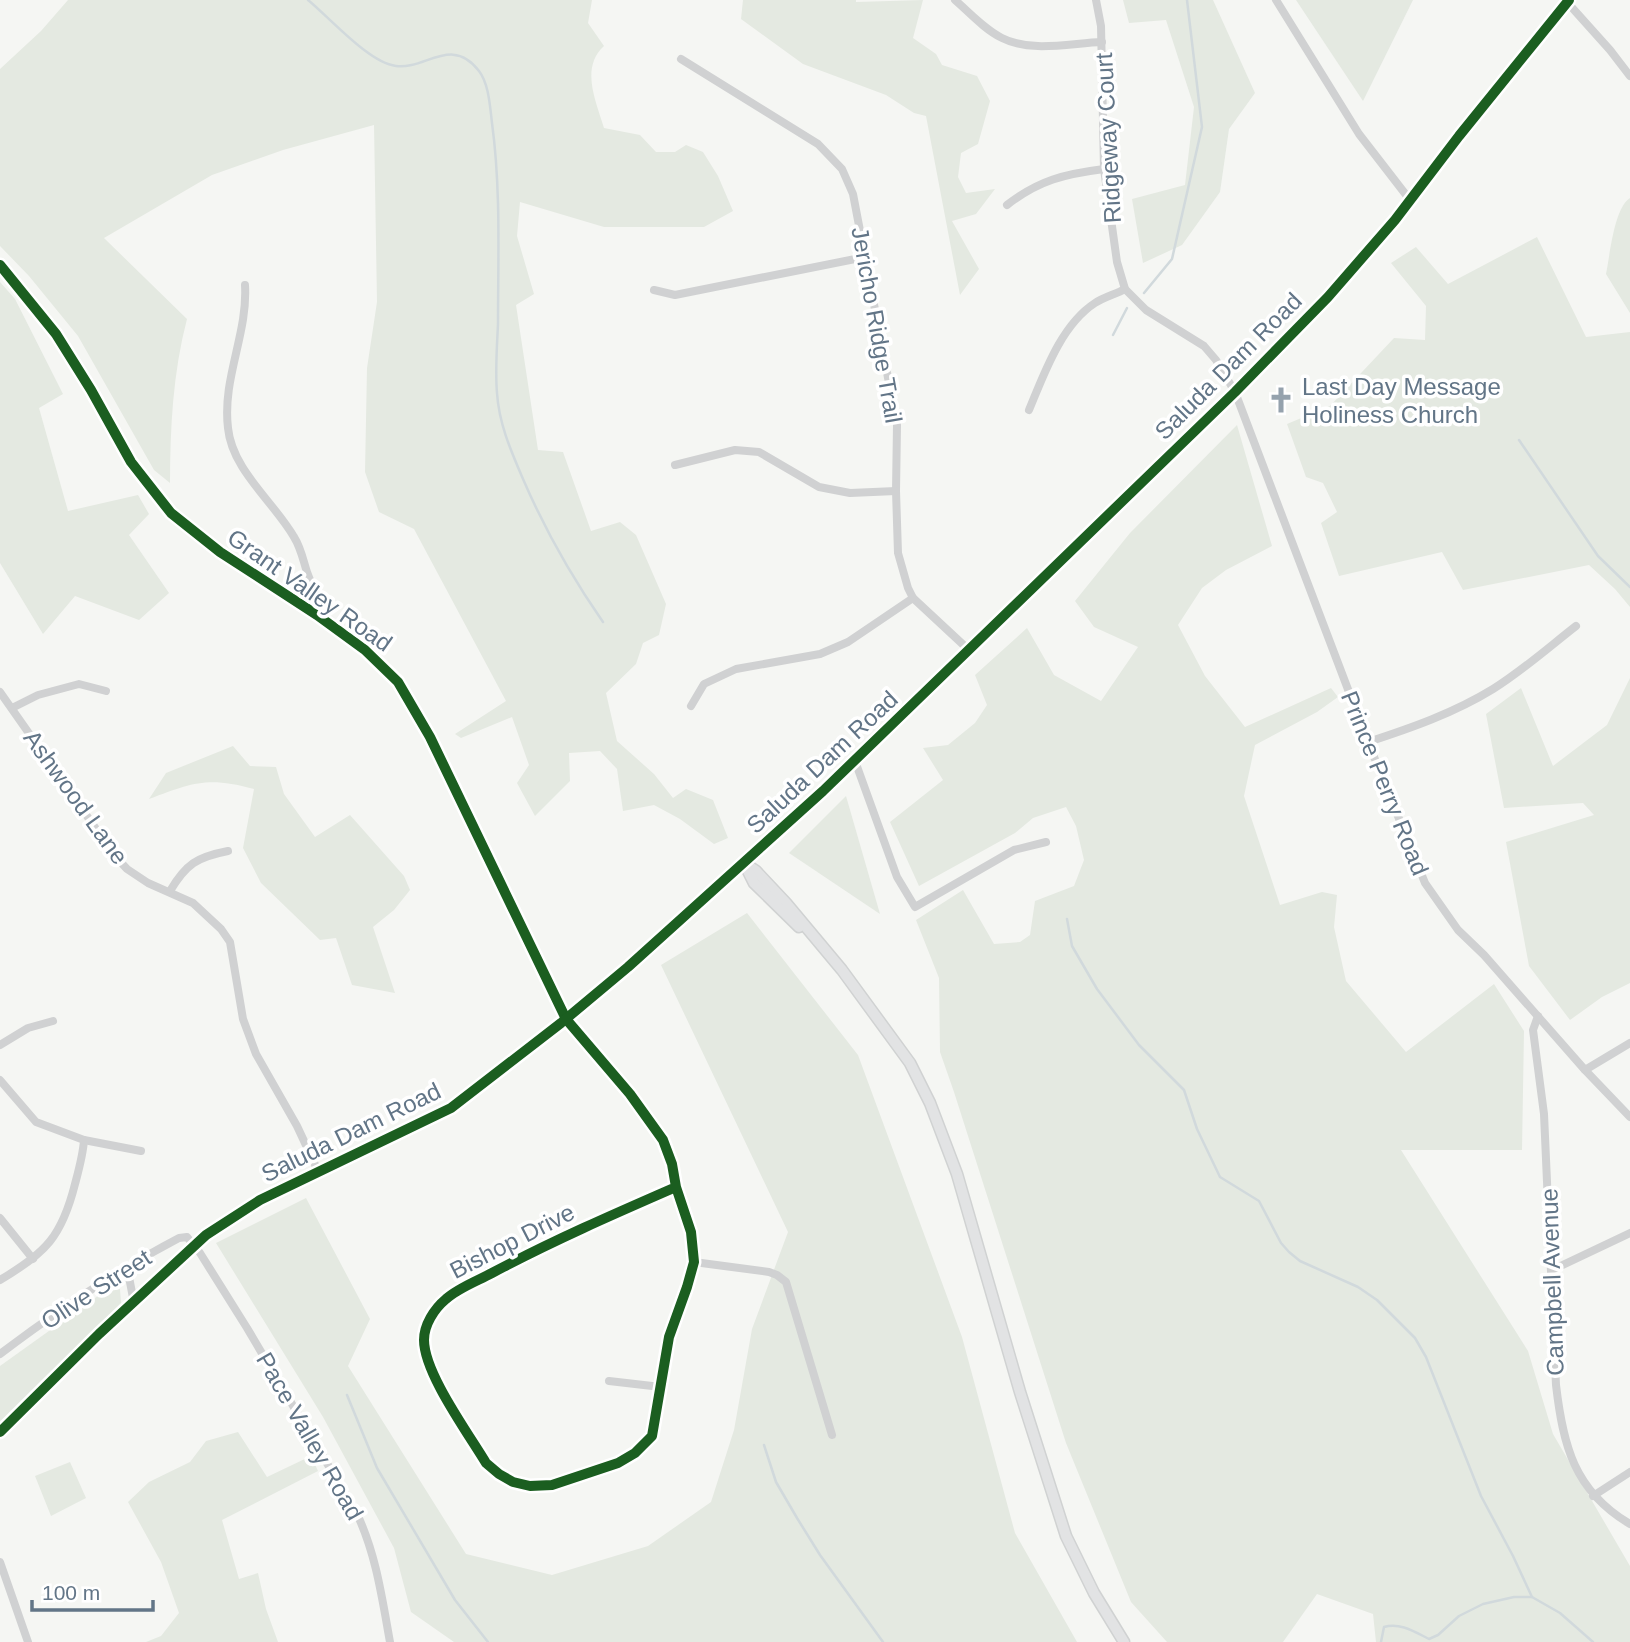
<svg xmlns="http://www.w3.org/2000/svg" width="1630" height="1642" viewBox="0 0 1630 1642" font-family="Helvetica,sans-serif">
<rect width="100%" height="100%" fill="#f5f6f3"/>
<g fill="#e4e9e1">
<path d="M68 0H592L588 23 604 46C580 68 596 101 604 128L640 135 656 152H675L686 145 703 152 718 176 733 211 704 227H604L520 202 517 236 534 294 516 305 538 450 563 452 591 531 620 522 636 535 666 604 659 635 643 643 636 664 606 693 617 741 654 774 673 798 686 789 713 800 728 838 714 844 680 819 654 805 623 811 617 769 600 751 569 753 570 781 535 816 517 783 529 765 512 717 461 738 455 734 506 701 414 529 379 512 365 472 367 368 377 302 374 125 283 150 212 175 104 238 187 319C173 372 170 428 170 483L154 470 78 336 29 276 0 246V69L41 31Z"/>
<path d="M743 0H856V2L923 0 913 38 936 54 942 65 977 76 990 101 978 144 961 153 958 177 966 193 995 189 976 214 952 221 979 269 960 295 926 116 914 113 886 95 803 64 741 19Z"/>
<path d="M1123 0H1213L1255 93 1229 129 1220 192 1182 245 1143 263 1132 199 1185 185 1194 107 1166 20 1129 23Z"/>
<path d="M1296 0H1413L1363 101Z"/>
<path d="M1630 198V313L1606 274C1610 255 1614 208 1630 198Z"/>
<path d="M1537 237 1586 337 1630 332V607L1615 589 1589 565 1463 590 1442 552 1339 576 1321 523 1337 512 1323 483 1306 477 1287 424 1330 406 1394 338 1425 340 1426 306 1391 263 1416 247 1448 284Z"/>
<path d="M0 282 15 299 63 394 39 408 68 511 138 495 149 514 129 535 169 593 139 620 75 596 43 634 0 563Z"/>
<path d="M1237 425 1272 546 1226 570 1202 588 1178 625 1205 676 1245 727 1331 688 1338 697 1317 712 1255 745 1244 796 1280 905 1322 892 1337 895 1334 927 1346 981 1406 1052 1494 984 1524 1031 1522 1150H1401L1528 1351 1553 1434 1630 1566V1642H1376L1373 1614 1317 1594 1283 1642H1167L1131 1602 1066 1443 954 1092 940 1052 939 978 916 920 963 890 994 944 1020 942 1030 935 1035 901 1074 886 1084 860 1076 826 1066 807 1033 818 1015 833 919 886 890 822 943 780 923 748 948 745 975 723 987 705 975 675 1027 628 1054 675 1101 701 1138 647 1094 627 1075 601 1130 533Z"/>
<path d="M1630 678V983L1602 997 1570 1020 1529 966 1506 842 1594 815 1583 803 1504 808 1486 714 1521 688 1553 766 1607 725Z"/>
<path d="M233 746 250 766 276 767 284 794 315 837 350 815 404 876 410 890 394 910 373 927 395 993 352 985 336 938 320 940 261 883 243 848 254 789C207 776 192 783 149 799L166 773Z"/>
<path d="M846 796 880 914 789 853Z"/>
<path d="M747 913 858 1055 962 1337 1015 1533 1077 1642H454L411 1612 394 1548 323 1417 216 1243 306 1198 370 1319 348 1366 466 1554 552 1575 648 1546 711 1502 734 1430 752 1329 788 1232 661 965Z"/>
<path d="M120 1289 121 1303 0 1423V1366L102 1293Z"/>
<path d="M238 1432 267 1477 311 1456 318 1471 222 1520 239 1579 258 1573 266 1609 278 1642H146L161 1636 179 1613 161 1562 128 1502 149 1482 190 1462 206 1441Z"/>
<path d="M70 1462 86 1498 51 1516 35 1476Z"/>
</g>
<g fill="none" stroke-linecap="round" stroke-linejoin="round">
<g stroke="#d1d9dc" stroke-width="2.5">
<path d="M308 0C329 17 369 63 396 66 425 70 452 35 479 71 489 84 490 107 492 123 501 189 498 257 498 324 497 347 495 370 497 393 499 424 511 451 523 479 545 530 571 576 603 622"/>
<path d="M1144 293 1172 259 1202 127 1187 0"/>
<path d="M1113 335 1127 308"/>
<path d="M1519 440 1598 556 1630 587"/>
<path d="M1067 919 1072 946 1097 989 1139 1045 1184 1090 1197 1129 1220 1177 1259 1201 1281 1243 1289 1252 1300 1261 1358 1287 1377 1300 1415 1338 1426 1357 1481 1496 1513 1556 1532 1597"/>
<path d="M347 1395 377 1468 455 1600 488 1642"/>
<path d="M764 1445 776 1482 797 1518 820 1555 883 1642"/>
<path d="M1381 1642 1384 1627C1400 1622 1415 1632 1429 1639L1438 1635 1459 1616 1483 1604 1514 1597H1532L1560 1613 1593 1642"/>
</g>
<g stroke="#d0d2d2" stroke-width="13">
<g id="major">
<path d="M744 863 756 871 786 903 842 970 910 1063 930 1103 957 1174 1020 1392 1066 1536 1094 1593 1124 1642"/>
<path d="M744 863 754 883 799 927"/>
</g>
</g>
<g stroke="#d0d1d2" stroke-width="8">
<path d="M955 0C970 13 984 29 1002 38 1031 53 1071 43 1102 42"/>
<path d="M1096 0 1101 26 1104 169 1117 262 1125 289 1146 310 1204 346 1216 360 1235 392 1368 742 1425 883 1458 930 1484 955 1585 1070 1630 1117"/>
<path d="M1276 0 1359 134 1410 200"/>
<path d="M1567 2 1610 50 1630 76"/>
<path d="M681 59 818 144 842 169 853 194 897 425 896 491 898 553 908 588 913 598 970 651"/>
<path d="M1007 205C1039 180 1065 174 1104 169"/>
<path d="M0 265 56 334 91 390 131 462 171 513 220 552 317 615 365 650 398 682 430 737 566 1019 630 1094 663 1140 672 1164 676 1187 691 1232 694 1262 687 1287 669 1337 652 1436 635 1453 618 1463 552 1485 530 1486 513 1482 499 1474 486 1463C468 1433 424 1373 424 1340 424 1325 434 1309 446 1299 458 1288 477 1281 492 1273 552 1241 614 1214 676 1187"/>
<path d="M245 285C248 334 222 378 228 428 232 470 274 502 294 537 301 548 303 560 307 572 313 589 322 605 329 622"/>
<path d="M654 290 675 295 865 257"/>
<path d="M1029 410C1044 374 1061 325 1095 303 1104 297 1116 294 1125 289"/>
<path d="M675 465 735 450 759 452 819 487 850 493 896 491"/>
<path d="M0 692 115 856 127 869 148 883 193 903 221 929 230 942 243 1019 256 1054 297 1126 318 1171"/>
<path d="M691 706 704 684 736 669 820 654 848 642 913 598"/>
<path d="M12 708 38 695 79 684 106 691"/>
<path d="M1368 742C1411 728 1454 713 1493 689 1522 671 1549 647 1576 626"/>
<path d="M855 761 897 877 915 907 1014 850 1046 842"/>
<path d="M170 891C186 864 197 857 228 851"/>
<path d="M1538 1016 1533 1030 1544 1114 1556 1385C1563 1445 1574 1491 1630 1524"/>
<path d="M0 1045 28 1028 53 1021"/>
<path d="M1585 1070 1630 1043"/>
<path d="M0 1080 36 1122 84 1140C83 1155 79 1169 75 1184 62 1236 46 1253 0 1280"/>
<path d="M84 1140 141 1151"/>
<path d="M0 1218 33 1259"/>
<path d="M694 1262 769 1272 777 1275 786 1282 832 1435"/>
<path d="M123 1269 129 1277 134 1303"/>
<path d="M1552 1270 1630 1233"/>
<path d="M0 1354C57 1311 116 1271 179 1238L187 1237 200 1253 247 1328 357 1514C376 1554 382 1598 390 1642"/>
<path d="M609 1381 661 1387"/>
<path d="M0 1432 99 1334 206 1235 260 1200 451 1108 561 1023 628 967 823 791 1235 392 1328 297 1395 220 1459 136 1569 0"/>
<path d="M1593 1496 1630 1472"/>
<path d="M0 1562 28 1642"/>
</g>
<use href="#major" stroke="#e2e3e4" stroke-width="10"/>
<g stroke="#fff" stroke-width="15">
<g id="cycleway">
<path d="M0 265 56 334 91 390 131 462 171 513 220 552 317 615 365 650 398 682 430 737 566 1019 630 1094 663 1140 672 1164 676 1187 691 1232 694 1262 687 1287 669 1337 652 1436 635 1453 618 1463 552 1485 530 1486 513 1482 499 1474 486 1463C468 1433 424 1373 424 1340 424 1325 434 1309 446 1299 458 1288 477 1281 492 1273 552 1241 614 1214 676 1187"/>
<path d="M0 1432 99 1334 206 1235 260 1200 451 1108 561 1023 628 967 823 791 1235 392 1328 297 1395 220 1459 136 1569 0"/>
</g>
</g>
<use href="#cycleway" stroke="#1b5e20" stroke-width="10"/>
</g>
<defs>
<g id="church-bare" transform="scale(2.1)"><path d="M-1.2-6h2.4v3.5h3.3v2.4h-3.3V6h-2.4V-.1h-3.3v-2.4h3.3Z" fill="#95a2ad" stroke="#fff" stroke-width="2.5" paint-order="stroke"/></g>
</defs>
<g fill-rule="evenodd">
<use href="#church-bare" x="1281" y="400"/>
</g>
<g text-anchor="middle" dominant-baseline="central" stroke-width="7" stroke-linejoin="round" paint-order="stroke">
<g font-size="24" fill="#627587" stroke="#fff">
<text transform="translate(1108 138) rotate(-93)">Ridgeway Court</text>
<text transform="translate(877 325) rotate(80)">Jericho Ridge Trail</text>
<text transform="translate(1228 366) rotate(-45)">Saluda Dam Road</text>
<text transform="translate(310 590) rotate(35)">Grant Valley Road</text>
<text transform="translate(822 762) rotate(-43)">Saluda Dam Road</text>
<text transform="translate(1385 783) rotate(68)">Prince Perry Road</text>
<text transform="translate(76 797) rotate(54)">Ashwood Lane</text>
<text transform="translate(351 1132) rotate(-26)">Saluda Dam Road</text>
<text transform="translate(512 1241) rotate(-27)">Bishop Drive</text>
<text transform="translate(1552 1282) rotate(-92)">Campbell Avenue</text>
<text transform="translate(96 1289) rotate(-33)">Olive Street</text>
<text transform="translate(310 1436) rotate(60)">Pace Valley Road</text>
</g>
<g font-size="24" fill="#627587" stroke="#fff" text-anchor="start">
<text x="1302" y="386">Last Day Message<tspan x="1302" dy="28">Holiness Church</tspan></text>
</g>
</g>
<path d="M32 1600v10h121v-10" fill="none" stroke="#627587" stroke-width="3.5"/>
<text x="42" y="1600" font-size="21" fill="#627587" stroke="#ffffff" stroke-width="5" paint-order="stroke">100 m</text>
</svg>
